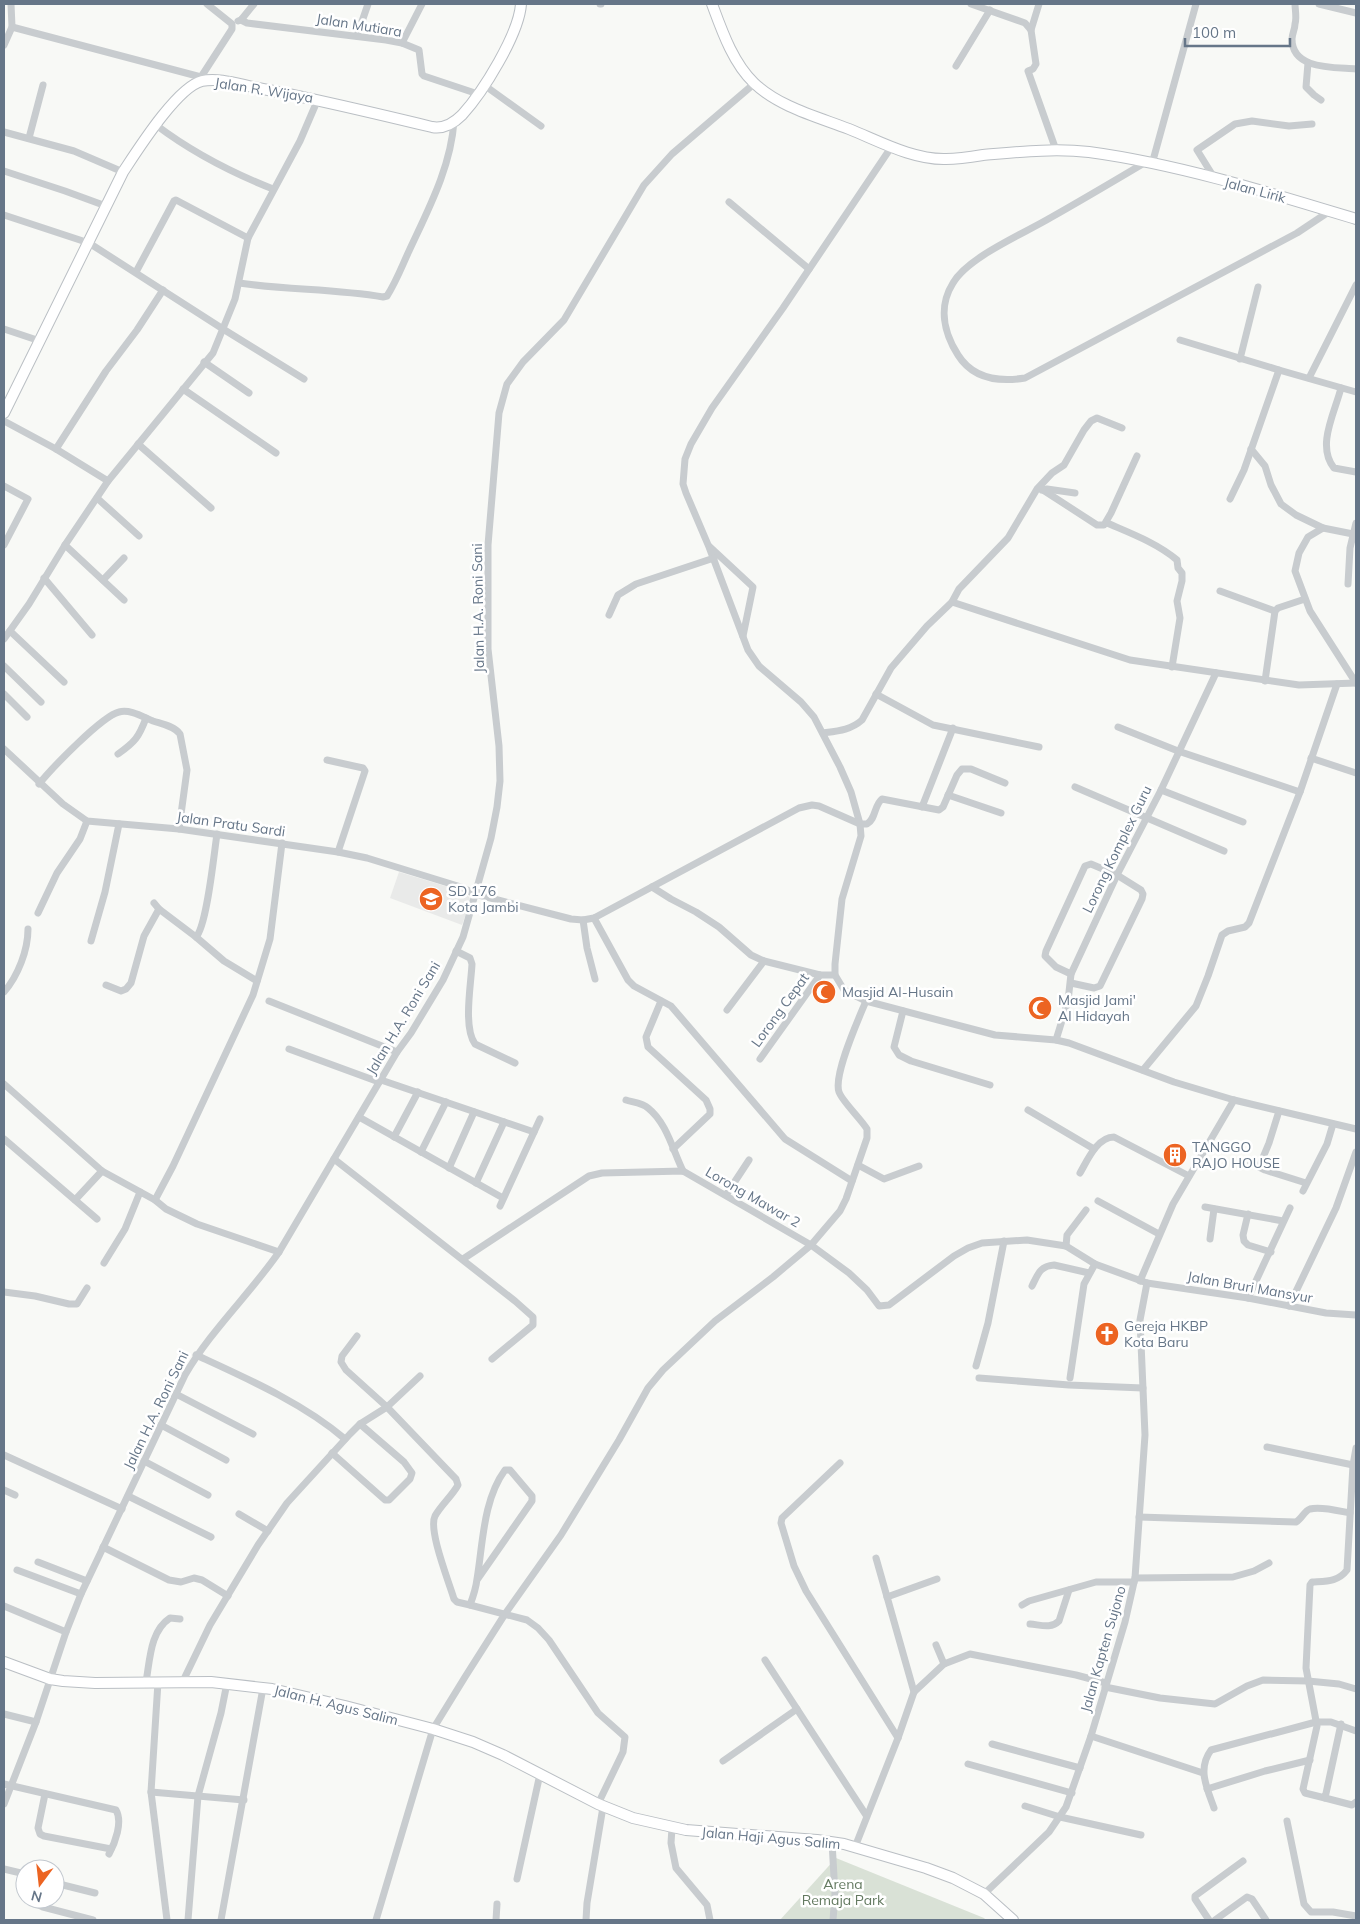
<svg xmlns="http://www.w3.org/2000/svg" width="1360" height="1924" viewBox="0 0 1360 1924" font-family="Mulish,sans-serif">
<rect width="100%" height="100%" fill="#f8f9f6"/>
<path fill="#e9eae9" d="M399 872 465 892 471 900 462 925 390 898Z"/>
<path fill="#d9e1d6" d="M836 1858 984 1918 986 1920H780Z"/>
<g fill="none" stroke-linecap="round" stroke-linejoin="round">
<g stroke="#babfc4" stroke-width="12">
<g id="secondary">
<path d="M712 4C722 31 733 63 754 83 779 107 818 117 849 129 879 141 913 160 946 159 958 159 971 157 983 155 1018 152 1054 148 1089 152 1178 164 1271 193 1356 219"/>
<path d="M4 413 123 172C137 151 177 87 202 81 219 77 241 85 258 88 316 99 374 113 432 127 443 129 454 123 462 115 483 92 519 34 521 4"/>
<path d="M4 1662 50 1679 63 1681 95 1683 211 1682 272 1689 345 1706 433 1729 473 1742 503 1755 598 1804 633 1818 686 1830 817 1840 844 1844 926 1868 953 1878 984 1894 1013 1920"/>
</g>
</g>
<g stroke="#c8cccf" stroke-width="7">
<path d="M600 4H601"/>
<path d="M971 4 1025 23 1031 30 1036 64 1033 69 1028 71 1056 150"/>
<path d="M1295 4C1295 10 1297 17 1295 24 1295 29 1292 34 1292 39 1292 70 1334 67 1356 69"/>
<path d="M1319 4 1356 13"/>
<path d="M241 20 247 23 386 40 402 43 419 50 422 74 424 76 478 94"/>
<path d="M238 21 241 20 254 4"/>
<path d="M12 27 201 77"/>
<path d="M1031 30 1039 4"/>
<path d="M357 36 368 4"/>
<path d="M402 43 422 4"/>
<path d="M4 45 12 27 11 4"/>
<path d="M1308 63 1306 87 1314 95 1321 100"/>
<path d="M956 66 990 10"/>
<path d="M201 81V77L232 29V24L207 4"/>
<path d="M484 85 541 126"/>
<path d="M156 125C193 153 230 172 273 189"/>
<path d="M4 132 74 151 123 172"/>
<path d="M29 138 43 85"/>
<path d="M892 146 783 308 712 408 691 444 685 459 683 484 686 493 709 547 748 650 759 666 801 702 814 717 840 767 851 792 860 824 861 836 842 899 835 964V975L844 990 866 1001 995 1035 1056 1040 1069 1043 1174 1082 1234 1100 1356 1129"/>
<path d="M1146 162C1114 181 1082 200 1050 218 1023 234 968 257 953 283 938 307 944 333 958 355 973 379 1000 382 1025 378L1297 233 1330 211"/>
<path d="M1152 164 1196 4"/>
<path d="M4 171 65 191 106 206"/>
<path d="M1215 179 1197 150 1235 124 1252 121 1289 126 1312 124"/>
<path d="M729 202 809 269"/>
<path d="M4 215 89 243 223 329 304 379"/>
<path d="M136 272 174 201 176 200 248 238"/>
<path d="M239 283C287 290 335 289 383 297L387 296C396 282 402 266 409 251 428 210 451 167 454 121"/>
<path d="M4 329 40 341"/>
<path d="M1180 340 1279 370 1356 392"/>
<path d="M1240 359 1258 287"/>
<path d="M204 362 249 393"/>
<path d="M1309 378 1356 285"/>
<path d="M1341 388C1335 412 1316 446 1334 468L1356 472"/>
<path d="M183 389 276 453"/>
<path d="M4 421 56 449 108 481"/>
<path d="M138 444 211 508"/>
<path d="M56 449 106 371 137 330 163 290"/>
<path d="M1251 449 1265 466 1271 485 1281 504 1296 515 1323 528"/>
<path d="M4 486 28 499 4 545"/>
<path d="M1042 490 1047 489 1075 493"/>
<path d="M1043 490 1097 525H1104L1111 513 1137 456"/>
<path d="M97 498 139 536"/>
<path d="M1230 499 1244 470 1279 370"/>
<path d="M1107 523C1130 533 1157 543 1177 560L1178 568 1182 573V581L1177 601 1180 618 1172 667"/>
<path d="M1353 534 1323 528 1308 537 1299 553 1295 571 1310 611 1356 683"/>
<path d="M65 545 124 600"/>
<path d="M710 547 753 587 743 636"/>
<path d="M44 578 92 635"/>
<path d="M103 580 124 558"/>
<path d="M1348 584 1350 548 1356 523"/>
<path d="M1220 591 1275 611"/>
<path d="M952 602 1130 660 1299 685 1356 683"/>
<path d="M609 615 618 595 636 584 714 558"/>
<path d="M10 631 64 682"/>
<path d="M4 639 29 604 65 545 108 481 213 353 235 299 248 238 300 141 318 99"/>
<path d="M4 666 41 702"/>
<path d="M1265 681 1275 611 1278 608 1305 599"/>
<path d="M4 694 27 717"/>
<path d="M876 694 933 725 1039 747"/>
<path d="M1118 727 1178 751 1300 792"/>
<path d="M823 733C838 731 851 730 862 720L891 668 927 626 952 602 959 589 1008 538 1037 489 1052 473 1064 465 1084 430 1091 421 1097 418 1122 428"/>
<path d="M4 749 63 804 87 821 179 829 338 852 367 858 461 887 475 894 571 919 583 920 594 918 799 808 812 805 819 806 860 824H867C876 819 874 805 882 799L939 810 943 807 957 775 962 769H971L1005 783"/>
<path d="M118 754C135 742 139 737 146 718"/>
<path d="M1311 758 1356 773"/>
<path d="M327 760 363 768 365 771 338 852"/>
<path d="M39 784C52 768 102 716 119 712 130 709 143 717 153 721 162 724 174 726 180 734L187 770 179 829"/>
<path d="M1075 787 1224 851"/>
<path d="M1161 790 1243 822"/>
<path d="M948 795 1001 813"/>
<path d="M922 807 953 728"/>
<path d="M652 887 671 899 696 912 719 927 751 955 764 961 820 975H835"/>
<path d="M154 903 159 909 196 937 224 961 257 981"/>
<path d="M38 913 57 873 80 839 87 821"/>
<path d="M594 918 628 980 634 986 671 1006 785 1139 852 1181"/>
<path d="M583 920 587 948 595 979"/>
<path d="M196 937C207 926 214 853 217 834"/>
<path d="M91 941 105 892 119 824"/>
<path d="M456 951 470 958 472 964C471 985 463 1027 475 1044L515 1063"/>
<path d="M1071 983 1094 988 1100 986 1142 899 1143 894 1141 890 1117 875 1091 864 1085 866 1046 951 1045 956 1056 967 1071 974"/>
<path d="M106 985 121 991 126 989 131 983 144 936 159 909"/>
<path d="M4 992C18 976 28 950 28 929"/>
<path d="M269 1001 397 1052"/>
<path d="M661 1001 646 1037 648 1047 706 1100 710 1109V1114L673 1149"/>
<path d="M727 1010 764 961"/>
<path d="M903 1011 894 1047 899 1055 911 1061 990 1085"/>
<path d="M1056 1040 1068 1001 1071 974 1117 875 1161 790 1216 673"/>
<path d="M289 1049 379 1082"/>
<path d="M760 1059 820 975"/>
<path d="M1143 1070 1196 1006 1208 976 1222 935 1228 931 1245 927 1249 923 1300 792 1337 684"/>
<path d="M381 1080 534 1132"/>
<path d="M4 1084 102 1171 155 1200 166 1209 197 1224 279 1252"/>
<path d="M626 1100C632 1102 643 1103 648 1108 667 1123 673 1151 683 1171"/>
<path d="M1028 1110 1094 1149"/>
<path d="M359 1117 503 1198"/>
<path d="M394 1137 418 1092"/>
<path d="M4 1139 97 1219"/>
<path d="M421 1152 446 1102"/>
<path d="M334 1159 515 1301 533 1317V1325L492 1359"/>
<path d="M1251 1163 1265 1170 1306 1183"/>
<path d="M858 1165 884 1179 919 1166"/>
<path d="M1259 1167 1269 1143 1279 1111"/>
<path d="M449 1168 474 1112"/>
<path d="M1080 1173C1087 1161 1097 1137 1114 1137L1189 1176"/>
<path d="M476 1183 504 1122"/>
<path d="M1303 1191 1327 1144 1333 1124"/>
<path d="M726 1195 749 1160"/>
<path d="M75 1200 102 1171"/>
<path d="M155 1200 173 1166 253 995 270 939 282 843"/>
<path d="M1098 1201 1159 1234"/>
<path d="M500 1206 540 1119"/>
<path d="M1205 1207 1283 1221"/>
<path d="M1248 1214 1243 1235 1244 1241 1248 1245 1271 1252"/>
<path d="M1210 1239 1214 1209"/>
<path d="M1066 1246 1067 1235 1086 1210"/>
<path d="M463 1259 589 1176 602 1173 683 1171 811 1245 849 1273 867 1290 879 1306 889 1305 954 1256 968 1248 982 1243 1027 1240 1066 1246 1095 1264 1147 1283 1248 1298 1326 1313 1356 1315"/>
<path d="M104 1263 125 1229 140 1192"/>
<path d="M1140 1281 1173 1204 1234 1100"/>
<path d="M1032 1286C1038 1274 1040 1266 1054 1265L1089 1273"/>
<path d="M4 1292 35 1296 69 1304H77L87 1288"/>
<path d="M1248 1298 1290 1208"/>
<path d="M1289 1306 1336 1208 1356 1152"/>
<path d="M357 1336 342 1356 341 1362 346 1370 387 1407 456 1479 458 1485C452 1496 441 1505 435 1516 428 1530 449 1582 454 1599L457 1602 470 1605"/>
<path d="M196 1355C246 1378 303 1403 345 1439"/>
<path d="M976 1366 988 1323 1004 1241"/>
<path d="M979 1378 1069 1385 1143 1388"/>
<path d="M1070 1378 1084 1284 1095 1264"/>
<path d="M176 1394 253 1434"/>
<path d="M161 1425 226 1460"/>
<path d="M1267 1447 1353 1465"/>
<path d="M332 1453 385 1500H389L410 1479 412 1473 404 1462 360 1424"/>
<path d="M4 1455 122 1509"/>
<path d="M144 1461 208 1495"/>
<path d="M840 1463 782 1518 781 1523 794 1566 806 1591 898 1738"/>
<path d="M4 1490 15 1495"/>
<path d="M128 1496 211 1537"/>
<path d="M239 1514 268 1531"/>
<path d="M1139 1517 1296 1522C1302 1519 1304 1511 1310 1509 1321 1506 1339 1511 1350 1513"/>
<path d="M103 1547 169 1580 181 1582 194 1578 202 1580 228 1596"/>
<path d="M876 1558 914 1692"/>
<path d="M38 1562 87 1581"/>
<path d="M17 1570 81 1594"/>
<path d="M1135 1578 1233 1577 1254 1571 1269 1563"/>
<path d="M477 1580 532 1501V1496L510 1470H505C483 1500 483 1543 477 1579 476 1588 473 1597 470 1605L527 1620 538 1628 549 1640 598 1713 625 1737 623 1752 598 1804"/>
<path d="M887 1597 937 1579"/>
<path d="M1022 1605 1029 1601 1096 1582H1134"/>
<path d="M4 1606 66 1632"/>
<path d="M1030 1624C1041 1625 1051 1629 1059 1621L1069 1590"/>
<path d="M936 1645 944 1664"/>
<path d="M765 1660 866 1815"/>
<path d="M183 1681 210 1625 258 1545 287 1503 350 1434 360 1424 387 1407 420 1376"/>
<path d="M146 1682C150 1660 150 1631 170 1618L180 1619"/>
<path d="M158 1682 151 1792 167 1920"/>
<path d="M1105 1687 1160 1698 1215 1704 1247 1686 1263 1680 1308 1681 1339 1684 1356 1689"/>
<path d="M4 1714 36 1722"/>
<path d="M1341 1724 1325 1798 1305 1793 1303 1789 1317 1726 1306 1668 1310 1585 1312 1582C1326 1581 1338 1582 1347 1570L1353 1465 1356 1448"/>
<path d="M1091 1736 1203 1773"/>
<path d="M992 1744 1080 1768"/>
<path d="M723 1761 797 1709"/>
<path d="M968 1764 1072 1793"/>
<path d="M4 1784 116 1810C123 1822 115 1843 109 1854"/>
<path d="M1207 1789 1265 1771 1310 1760"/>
<path d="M151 1792 244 1800"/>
<path d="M45 1794 38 1828 40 1834 44 1836 111 1849"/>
<path d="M1325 1798 1352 1805 1356 1802"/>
<path d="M4 1804 36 1722 66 1632 81 1594 185 1375C211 1330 250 1294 279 1252L397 1052 411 1033 443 980 463 937 491 838 497 807 500 781 499 746 488 649V545L499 413 507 384 523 362 564 320 644 185 672 154 755 83"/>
<path d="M1025 1806 1060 1817 1141 1835"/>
<path d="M1214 1808C1207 1788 1197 1769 1211 1750L1316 1722H1331L1356 1731"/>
<path d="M1287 1821 1304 1904 1311 1912H1333L1356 1916"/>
<path d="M672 1828 671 1843 676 1868 707 1905 710 1920"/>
<path d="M832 1842 835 1894 833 1920"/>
<path d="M855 1847 898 1738 914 1692 944 1664 970 1654 1076 1675 1106 1683"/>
<path d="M4 1869 25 1874"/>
<path d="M517 1879 540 1774"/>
<path d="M55 1883 95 1893"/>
<path d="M984 1894 1049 1832 1066 1807 1091 1736 1125 1622 1135 1578 1145 1435 1140 1320 1147 1283"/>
<path d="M36 1899 37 1904 43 1907 93 1920"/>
<path d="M188 1920 198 1796 221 1713 227 1683"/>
<path d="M221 1920 263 1688"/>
<path d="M376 1920 433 1729 465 1677 505 1614 561 1535 619 1440 648 1388 663 1370 715 1321 773 1277 811 1245 840 1211 846 1199 867 1138V1129C861 1119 842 1101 839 1092 833 1075 859 1018 866 1001"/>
<path d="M496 1920 497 1904"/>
<path d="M586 1920 587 1903 603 1807"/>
<path d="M1209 1920 1195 1899V1896L1243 1861"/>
<path d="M1215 1920 1247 1897 1252 1899 1266 1920"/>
</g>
<use href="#secondary" stroke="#fff" stroke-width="10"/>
</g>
<defs>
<g id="school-disc" transform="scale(1.25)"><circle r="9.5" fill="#ec6422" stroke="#fff"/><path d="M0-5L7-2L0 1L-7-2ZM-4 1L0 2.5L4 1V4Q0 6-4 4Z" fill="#fff"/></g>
<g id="mosque-disc" transform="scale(1.25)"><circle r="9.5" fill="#ec6422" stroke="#fff"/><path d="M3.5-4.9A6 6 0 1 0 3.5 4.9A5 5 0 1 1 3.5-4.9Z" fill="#fff"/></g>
<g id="building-disc" transform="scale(1.25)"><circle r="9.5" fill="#ec6422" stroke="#fff"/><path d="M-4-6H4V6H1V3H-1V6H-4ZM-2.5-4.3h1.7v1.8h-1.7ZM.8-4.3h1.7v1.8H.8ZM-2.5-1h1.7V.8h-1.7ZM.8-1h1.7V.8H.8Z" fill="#fff"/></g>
<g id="church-disc" transform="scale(1.25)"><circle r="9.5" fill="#ec6422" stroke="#fff"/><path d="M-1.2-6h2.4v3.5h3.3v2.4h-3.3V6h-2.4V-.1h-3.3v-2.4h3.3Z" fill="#fff"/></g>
</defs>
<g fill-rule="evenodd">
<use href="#school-disc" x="431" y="899"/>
<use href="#mosque-disc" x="824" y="992"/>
<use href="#mosque-disc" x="1040" y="1008"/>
<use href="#building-disc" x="1175" y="1155"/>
<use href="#church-disc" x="1107" y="1334"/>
</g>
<g text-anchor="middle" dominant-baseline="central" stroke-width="5" stroke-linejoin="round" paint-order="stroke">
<g font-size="14" fill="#667688" stroke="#fff">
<text transform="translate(359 25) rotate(9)">Jalan Mutiara</text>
<text transform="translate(264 90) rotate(9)">Jalan R. Wijaya</text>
<text transform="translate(1255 190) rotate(15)">Jalan Lirik</text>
<text transform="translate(478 608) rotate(-91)">Jalan H.A. Roni Sani</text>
<text transform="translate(231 824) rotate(8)">Jalan Pratu Sardi</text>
<text transform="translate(1117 849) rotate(-64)">Lorong Komplex Guru</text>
<text transform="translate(780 1010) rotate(-54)">Lorong Cepat</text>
<text transform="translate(403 1018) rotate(-59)">Jalan H.A. Roni Sani</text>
<text transform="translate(753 1197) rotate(30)">Lorong Mawar 2</text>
<text transform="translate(1250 1287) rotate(10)">Jalan Bruri Mansyur</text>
<text transform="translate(156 1410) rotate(-64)">Jalan H.A. Roni Sani</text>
<text transform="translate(1103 1649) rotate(-74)">Jalan Kapten Sujono</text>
<text transform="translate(336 1705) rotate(14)">Jalan H. Agus Salim</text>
<text transform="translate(771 1838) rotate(5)">Jalan Haji Agus Salim</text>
</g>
<g font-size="14" fill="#667688" stroke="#fff" text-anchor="start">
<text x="448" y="891">SD 176<tspan x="448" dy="16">Kota Jambi</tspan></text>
<text x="842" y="992">Masjid Al-Husain</text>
<text x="1058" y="1000">Masjid Jami'<tspan x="1058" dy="16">Al Hidayah</tspan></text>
<text x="1192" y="1147">TANGGO<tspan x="1192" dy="16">RAJO HOUSE</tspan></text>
<text x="1124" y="1326">Gereja HKBP<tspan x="1124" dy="16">Kota Baru</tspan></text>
</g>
<g font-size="14" fill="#647a61" stroke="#fff">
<text x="843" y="1884">Arena<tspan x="843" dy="16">Remaja Park</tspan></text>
</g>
</g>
<rect width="1360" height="1924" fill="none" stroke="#667688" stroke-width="10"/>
<g transform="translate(40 1884) rotate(195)"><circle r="24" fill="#ffffff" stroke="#c2c8cf"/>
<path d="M0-4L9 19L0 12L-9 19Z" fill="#ec6422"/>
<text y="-8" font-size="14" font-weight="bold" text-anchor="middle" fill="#667688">N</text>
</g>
<path d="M1185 38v8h105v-8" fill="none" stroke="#667688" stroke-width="2.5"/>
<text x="1192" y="38" font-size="15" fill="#667688" stroke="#ffffff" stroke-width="4" paint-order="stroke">100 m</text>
</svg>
